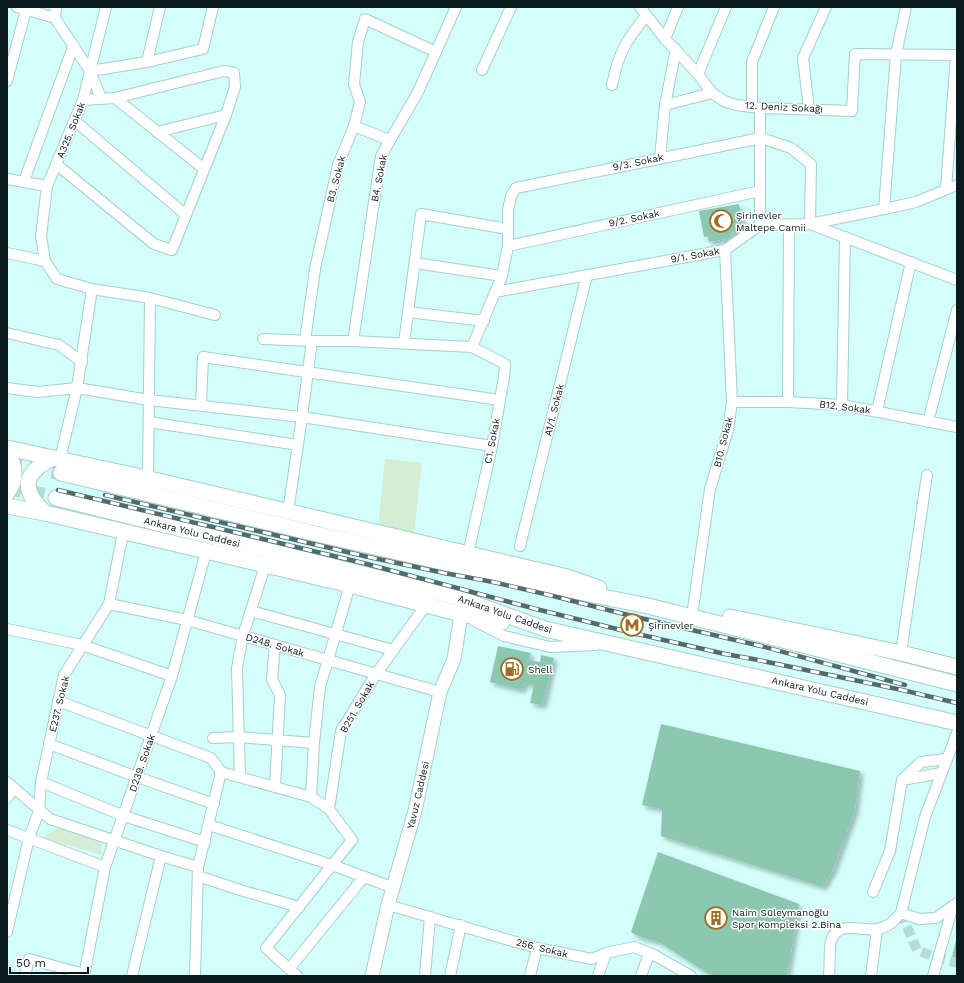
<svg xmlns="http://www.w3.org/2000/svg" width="964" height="983" viewBox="0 0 964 983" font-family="'Work Sans',sans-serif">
<defs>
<filter id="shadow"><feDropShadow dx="3.5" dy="3.5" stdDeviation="2" flood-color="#0004"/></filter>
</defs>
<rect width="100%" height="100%" fill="#d4fefc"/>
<g fill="#d4edd4">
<path d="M385 459 422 463 414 533 378 529Z"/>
<path d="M58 827 101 840 102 855 43 838Z"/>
</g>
<g fill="#8cc7b0" filter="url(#shadow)">
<path d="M739 204 744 230 730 233 731 238 709 242 708 236 704 237 699 211Z"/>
<path d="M498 646 531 653 529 660 540 662 541 655 554 658 543 705 530 703 534 685 524 683 522 690 490 682Z"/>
<path d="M661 724 860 771 855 810 833 870 823 887 661 836 662 809 642 805Z"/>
<path d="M658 852 799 904 787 976H715L707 973 659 942 640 937 631 932Z"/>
<path d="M956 940H957V962L951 961Z"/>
</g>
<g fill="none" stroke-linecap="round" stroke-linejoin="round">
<path stroke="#b6dcda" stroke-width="10" stroke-dasharray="10 5" stroke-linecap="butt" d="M901 913 917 950 938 958 957 963"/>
<g stroke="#b6dcda" stroke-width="15" stroke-dasharray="15 8" stroke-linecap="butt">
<path d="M7 461 61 473"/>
<path d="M7 487 56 498"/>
</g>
<g stroke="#a6cfcc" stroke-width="12">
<g id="minor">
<path d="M17 7 55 18"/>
<path d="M56 7 55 18 90 71 101 98"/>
<path d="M640 7 665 39 698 74 712 93 724 101 736 105 760 108 852 111 855 54 957 55"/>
<path d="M665 39 678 7"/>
<path d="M147 62 160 7"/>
<path d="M482 70 511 7"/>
<path d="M90 71 147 62 203 49 213 7"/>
<path d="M698 74 726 7"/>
<path d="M7 81 26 10"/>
<path d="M612 85C619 52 625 42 646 16"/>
<path d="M83 100 115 98 204 169"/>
<path d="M665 105 712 93"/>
<path d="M752 107V62L774 7"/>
<path d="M760 108V225"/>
<path d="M809 109 803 58 826 7"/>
<path d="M75 121 186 215"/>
<path d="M354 126 389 140"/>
<path d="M157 132 226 115"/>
<path d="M660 158 665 105 676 49"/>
<path d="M56 164 154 244 172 250 226 115 235 87 234 73 224 71 115 98"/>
<path d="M7 179 47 186"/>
<path d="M24 181 73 47"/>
<path d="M946 189 956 55"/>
<path d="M884 209 896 55 906 7"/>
<path d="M508 246 760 191"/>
<path d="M7 253 45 261 57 279 92 289 150 298 215 315"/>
<path d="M45 261 41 236 47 186 83 100 106 7"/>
<path d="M415 263 502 276"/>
<path d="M495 292 725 250 760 225 810 224 884 209 916 202 957 185"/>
<path d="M408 312 484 321"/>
<path d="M7 333 59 345 82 362"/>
<path d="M263 339 312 341H353L472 347 505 364 504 377 492 446 468 554"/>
<path d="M305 341 315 269 338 165 354 126 360 102 354 84 358 42 365 19 436 52"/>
<path d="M353 341 381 156 418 92 456 7"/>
<path d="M404 343 421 214 508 229"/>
<path d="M472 347 502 276 508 246V210L511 196 516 188 761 138 791 148 811 164 810 224 957 280"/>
<path d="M7 388 38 392 77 388 149 400 302 417 492 446"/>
<path d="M732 402H788L842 405 957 427"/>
<path d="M788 402 789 225"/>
<path d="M201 405 203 357 500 400"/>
<path d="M842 405 845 237"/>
<path d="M877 411 911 262"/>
<path d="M149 422 298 445"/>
<path d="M928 422 957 310"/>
<path d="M60 459 77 388 92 289"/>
<path d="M148 479 150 298"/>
<path d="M288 512 302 417 312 341"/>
<path d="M520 546 587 275"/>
<path d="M109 604 187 620 440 692"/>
<path d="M693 609 710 489 728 430 732 402 725 250"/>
<path d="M251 611 393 650"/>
<path d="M473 620 504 636 550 647 596 645"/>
<path d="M7 629 82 645 172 676"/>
<path d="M275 645 272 679 280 695 275 787"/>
<path d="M901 653 927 475"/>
<path d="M58 701 211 758 221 772"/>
<path d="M213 738 239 737 314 743"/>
<path d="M49 744 137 777 214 804"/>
<path d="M221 772 311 797 329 809"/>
<path d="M240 777 237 668 243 635 265 566"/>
<path d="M902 780 941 773"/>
<path d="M7 782 50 819 161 856 198 867"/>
<path d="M41 782 124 816 205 842"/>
<path d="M311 797 314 743 320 687 350 585"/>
<path d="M7 798 14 789"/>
<path d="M209 825 332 865 394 888"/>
<path d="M7 830 105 867"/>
<path d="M198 876 240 890 299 907"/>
<path d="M873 892 890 851 902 780 921 762 947 759"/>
<path d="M388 905 537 948 592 959 606 953 634 947 656 956 691 976"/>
<path d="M901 913 919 919 936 918 953 906"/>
<path d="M7 932 29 838 39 811 41 782 64 675 109 604 123 533"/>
<path d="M289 969 364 877"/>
<path d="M25 976 29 959 84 974"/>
<path d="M84 976 105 867 172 676 206 552"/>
<path d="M132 976 161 856"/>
<path d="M195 976 198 867 221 772"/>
<path d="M297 976 266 948 352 840 329 809 341 731 376 674 426 605"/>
<path d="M425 976 430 917"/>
<path d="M450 976 461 925"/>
<path d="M530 976 537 948"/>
<path d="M598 976 606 953"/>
<path d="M641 976 649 954"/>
<path d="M829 976C830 967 829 949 831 941 838 919 862 932 878 929 888 927 894 921 901 913L925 817 957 733"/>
<path d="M871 976 877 929"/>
<path d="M933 976 953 906 957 903"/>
</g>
</g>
<g stroke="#a6cfcc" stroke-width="15">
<path id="major" d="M372 976 388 905 415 811 440 692 454 659 461 614"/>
</g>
<g stroke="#a6cfcc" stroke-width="17">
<g id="highway">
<path d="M7 448 137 476 567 577 599 588"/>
<path d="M7 453C16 466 17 480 7 493"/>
<path d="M61 473 321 535 544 585 648 606 957 684"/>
<path d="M56 498 456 597 545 629 957 723"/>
<path d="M7 506 45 513 350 585 461 614 502 622"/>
<path d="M45 513C20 489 23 473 53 458"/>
<path d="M730 617 901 653 957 667"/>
</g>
</g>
<use href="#minor" stroke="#fff" stroke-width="10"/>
<use href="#major" stroke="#fff" stroke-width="13"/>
<use href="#highway" stroke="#fff" stroke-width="15"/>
<g stroke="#536b6b" stroke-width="4.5">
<g id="rail">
<path d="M58 490 363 563 536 609 633 633 725 654 753 659 902 690 957 703"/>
<path d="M105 495 364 556 444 573 493 582 549 595 636 617 761 646 905 685"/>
</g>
</g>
<use href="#rail" stroke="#fff" stroke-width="3" stroke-dasharray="9" stroke-linecap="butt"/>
</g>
<defs>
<g id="mosque-ring" transform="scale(1.15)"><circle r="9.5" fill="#fff" stroke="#9e6d21" stroke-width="1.5"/><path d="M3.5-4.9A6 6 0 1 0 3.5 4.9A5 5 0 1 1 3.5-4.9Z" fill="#9e6d21"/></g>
<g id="metro-ring" transform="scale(1.15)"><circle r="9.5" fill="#fff" stroke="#9e6d21" stroke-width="1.5"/><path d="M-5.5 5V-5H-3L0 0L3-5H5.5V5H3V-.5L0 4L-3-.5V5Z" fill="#9e6d21"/></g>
<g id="fuel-ring" transform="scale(1.15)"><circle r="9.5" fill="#fff" stroke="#9e6d21" stroke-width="1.5"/><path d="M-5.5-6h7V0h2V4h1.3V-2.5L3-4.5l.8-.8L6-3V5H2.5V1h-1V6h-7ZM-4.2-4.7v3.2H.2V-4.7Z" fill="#9e6d21"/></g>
<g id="building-ring" transform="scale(1.15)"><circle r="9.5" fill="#fff" stroke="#9e6d21" stroke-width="1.5"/><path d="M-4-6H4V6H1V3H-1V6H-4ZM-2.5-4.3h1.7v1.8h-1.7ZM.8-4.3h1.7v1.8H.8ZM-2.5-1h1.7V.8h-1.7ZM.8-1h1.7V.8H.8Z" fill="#9e6d21"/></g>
</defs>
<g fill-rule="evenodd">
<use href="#mosque-ring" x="721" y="221"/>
<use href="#metro-ring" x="632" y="625"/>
<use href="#fuel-ring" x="512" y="669"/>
<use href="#building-ring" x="716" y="918"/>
</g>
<g text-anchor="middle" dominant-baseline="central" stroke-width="3" stroke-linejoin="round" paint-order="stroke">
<g font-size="10" fill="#0b1a1a" stroke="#fff">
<text transform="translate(784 107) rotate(3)">12. Deniz Sokağı</text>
<text transform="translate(71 130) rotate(-68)">A325. Sokak</text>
<text transform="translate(638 162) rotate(-12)">9/3. Sokak</text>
<text transform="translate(379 178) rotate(-79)">B4. Sokak</text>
<text transform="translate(336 179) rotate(-75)">B3. Sokak</text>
<text transform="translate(634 218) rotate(-12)">9/2. Sokak</text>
<text transform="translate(695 255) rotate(-10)">9/1. Sokak</text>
<text transform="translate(845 407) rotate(7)">B12. Sokak</text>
<text transform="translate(554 410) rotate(-76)">A1/1. Sokak</text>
<text transform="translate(492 441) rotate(-79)">C1. Sokak</text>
<text transform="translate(723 442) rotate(-76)">B10. Sokak</text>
<text transform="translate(192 532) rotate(14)">Ankara Yolu Caddesi</text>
<text transform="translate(505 614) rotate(19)">Ankara Yolu Caddesi</text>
<text transform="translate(275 645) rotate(16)">D248. Sokak</text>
<text transform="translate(820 691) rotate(13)">Ankara Yolu Caddesi</text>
<text transform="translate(59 704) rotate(-76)">E237. Sokak</text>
<text transform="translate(357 707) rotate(-60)">B251. Sokak</text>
<text transform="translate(142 763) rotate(-71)">D239. Sokak</text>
<text transform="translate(418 795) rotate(-77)">Yavuz Caddesi</text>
<text transform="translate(542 948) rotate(14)">256. Sokak</text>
</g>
<g font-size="10" fill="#0b1a1a" stroke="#fff" text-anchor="start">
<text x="736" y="215">Şirinevler<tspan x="736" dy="12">Maltepe Camii</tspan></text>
<text x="648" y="625">Şirinevler</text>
<text x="528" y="669">Shell</text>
<text x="732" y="912">Naim Süleymanoğlu<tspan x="732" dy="12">Spor Kompleksi 2.Bina</tspan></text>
</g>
</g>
<rect width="964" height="983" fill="none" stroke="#0b1a1a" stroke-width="16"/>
<path d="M10 967v6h78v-6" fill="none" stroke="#0b1a1a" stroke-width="2"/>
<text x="16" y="967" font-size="12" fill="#0b1a1a" stroke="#ffffff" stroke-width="3" paint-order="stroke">50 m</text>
</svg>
